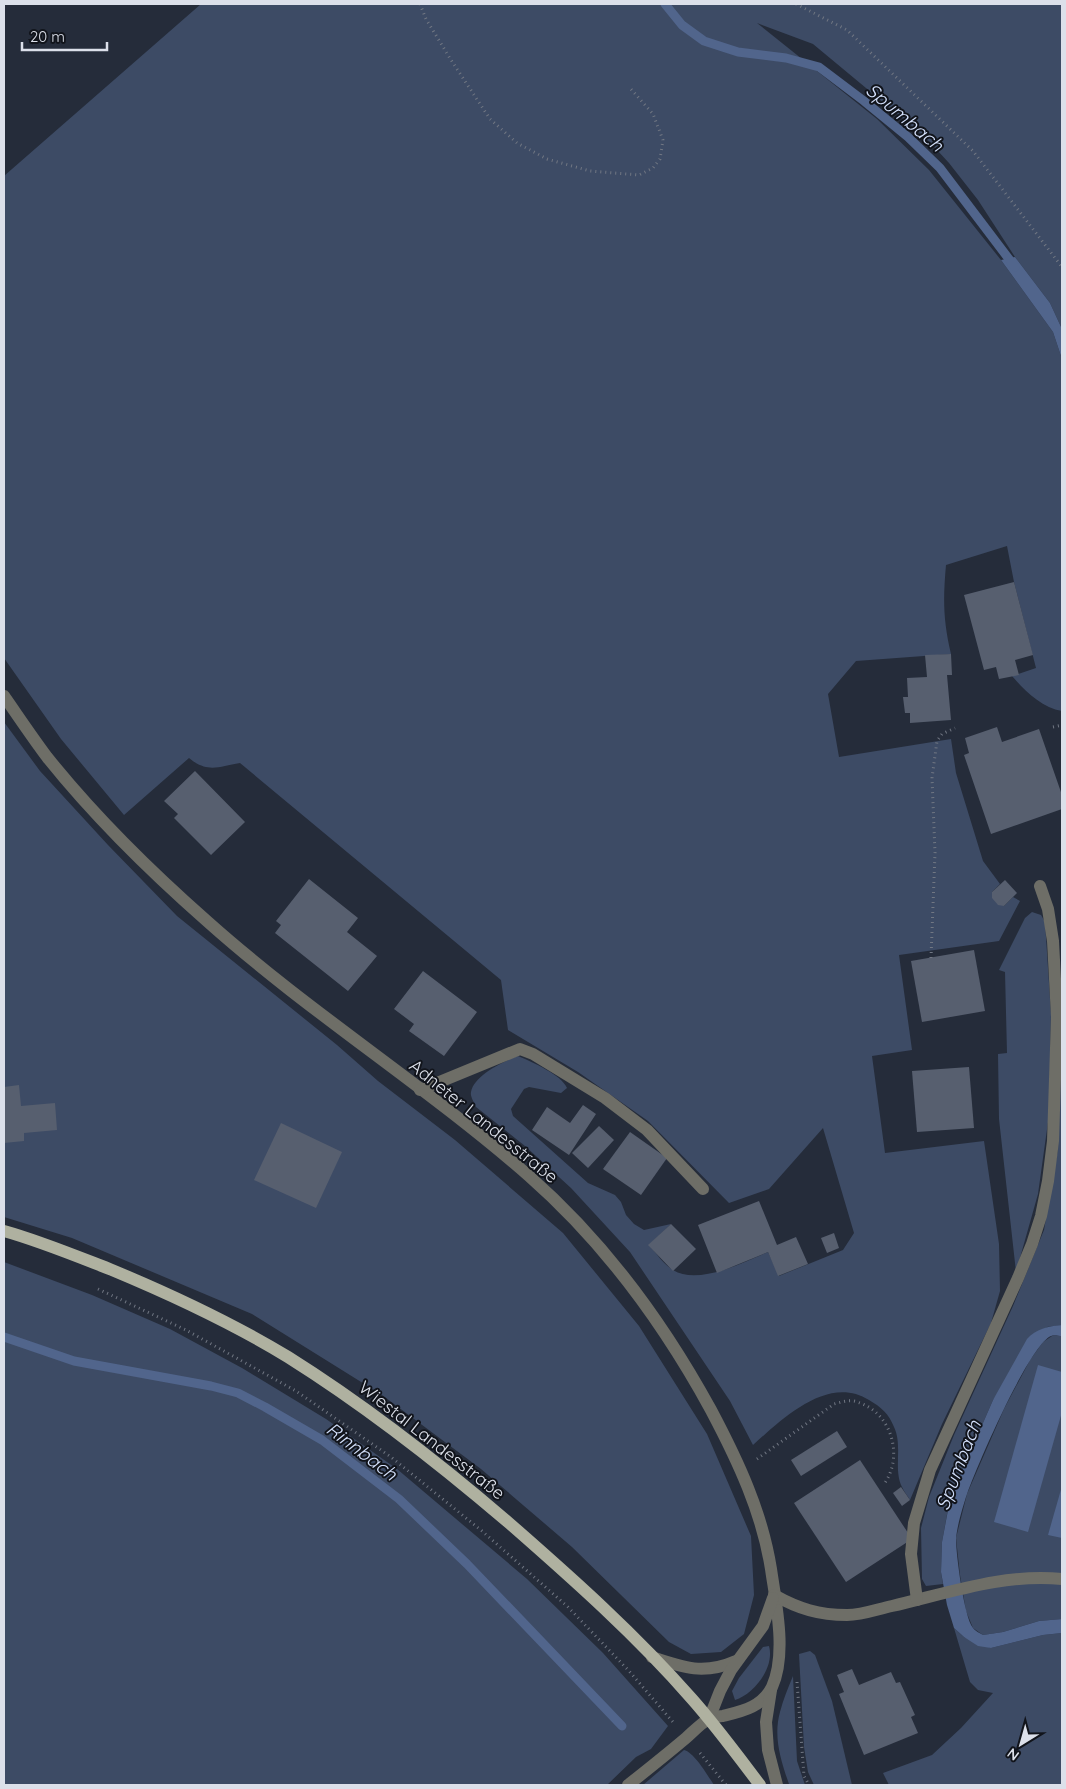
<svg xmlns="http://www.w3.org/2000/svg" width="1066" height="1789" viewBox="0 0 1066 1789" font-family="Quicksand,sans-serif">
<rect width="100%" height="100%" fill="#252c3a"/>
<g fill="#3d4b65">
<path d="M201 4H1062V329L1050 303 1015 257 978 200 949 163 925 137 813 44 757 23 877 119 929 170 1001 260 1053 332 1062 359V711C1042 708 1025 691 1012 676L1036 668 1014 582 1007 546 946 565C943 599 943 620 951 654L856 661 828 694 839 757 951 739 956 773 983 861 1000 884 992 892 1004 906 1013 897 1020 901 999 941 899 955 912 1050 872 1056 885 1153 984 1141 999 1244 1000 1291 991 1323 942 1424 910 1500C908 1496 904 1492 902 1487 893 1469 903 1446 894 1427 889 1414 881 1407 869 1400 828 1374 782 1419 753 1445L730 1401 630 1252 571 1188 525 1146 476 1107C474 1102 470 1097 471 1092 474 1075 504 1061 518 1056 532 1062 562 1075 567 1088L561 1093 529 1087 524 1089 511 1109 513 1116 588 1183 615 1195 621 1202 626 1215 634 1224 644 1230 671 1224 649 1245C656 1253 664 1265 673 1270 698 1286 744 1262 768 1252L779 1276 843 1250 854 1233 823 1128 769 1189 729 1203 648 1121 578 1072 508 1030 501 980 240 763C218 767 207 773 189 758L124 815 61 739 4 658V176Z"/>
<path d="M4 722 40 771 108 845 177 916 337 1045 378 1081 455 1140 563 1233 639 1326 707 1434 751 1536 754 1595 744 1634 721 1652 691 1654 669 1642 572 1547 481 1469 382 1395 252 1314 72 1238 4 1217Z"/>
<path d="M1032 912 1041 915 1045 922 1051 1014 1049 1115 1038 1194 1016 1272 999 1119 998 1054 1007 1053 1005 972 999 970 1025 918Z"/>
<path d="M1062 1019V1325L1047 1327 993 1400 956 1485 948 1509 942 1542 941 1572 943 1584 926 1586 922 1579 921 1528 929 1497 954 1435 1013 1306 1044 1230 1058 1149Z"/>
<path d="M4 1262 92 1295 170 1329 242 1368 326 1419 397 1469 527 1579 603 1653 668 1726 651 1749 636 1757 607 1785H4Z"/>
<path d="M1052 1336H1062V1619L1039 1621 1003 1632 983 1635 973 1628 966 1611 960 1575 956 1538 967 1494 1004 1409 1030 1360 1043 1342Z"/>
<path d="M954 1628 964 1637 991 1648 1043 1635 1062 1633V1785H889L883 1773 932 1755 961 1728 993 1693 978 1690 970 1682Z"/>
<path d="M769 1646C775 1667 754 1694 735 1700L732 1691 739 1678 763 1647Z"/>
<path d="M810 1651 815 1655 832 1701 852 1785H814L808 1772 804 1747 799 1654Z"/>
<path d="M793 1676 797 1761 805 1785 789 1784C781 1761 773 1737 780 1712 783 1700 788 1688 793 1676Z"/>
<path d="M684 1750C694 1752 708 1776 714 1785H643Z"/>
</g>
<g fill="#51658c">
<path d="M1015 257 1050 303 1062 329V359L1053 332 1001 260Z"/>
<path d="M1062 1325V1336C1059 1336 1054 1335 1051 1336 1029 1345 976 1468 967 1494 963 1506 957 1526 956 1539 956 1554 964 1617 973 1628 975 1631 980 1633 983 1635L1003 1632 1039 1621 1062 1619V1633L1043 1635 991 1648 978 1646 964 1637 954 1628 947 1605 941 1572 942 1542 948 1510 956 1485 993 1400 1027 1339C1036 1329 1048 1326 1062 1325Z"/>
<path d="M1038 1365 1062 1372V1412L1028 1532 994 1522Z"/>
<path d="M1062 1486V1538L1048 1535Z"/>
</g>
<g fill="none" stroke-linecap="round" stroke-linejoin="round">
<g stroke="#51658c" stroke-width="9">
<path d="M665 4 682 25 704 41 738 52 786 58 819 67 864 101 908 137 940 168 1015 267"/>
<path d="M4 1337 74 1361 211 1386 238 1393 265 1407 322 1440 399 1499 467 1564 622 1726"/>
</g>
</g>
<g fill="#575f6f">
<path d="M1014 582 1033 655 1015 660 1019 675 999 679 996 667 984 670 964 595Z"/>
<path d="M951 654 952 675H947L951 720 910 723V713H905L903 697H908L907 678 927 677 925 655Z"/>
<path d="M997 727 1002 742 1039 729 1062 795V809L991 834 964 755 969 753 965 738Z"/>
<path d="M195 771 245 822 211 855 174 818 178 814 164 801Z"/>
<path d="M309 879 358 918 347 932 377 956 348 991 275 933 281 925 276 921Z"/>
<path d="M1005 880 1017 893 1004 906 998 905 992 898V892Z"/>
<path d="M974 950 985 1011 922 1022 911 961Z"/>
<path d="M423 971 477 1012 444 1056 409 1031 414 1024 394 1009Z"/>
<path d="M969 1067 974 1128 917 1132 912 1071Z"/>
<path d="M19 1085 21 1106 55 1103 57 1130 24 1133V1141L4 1143V1087Z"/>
<path d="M583 1105 596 1114 569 1155 532 1130 547 1107 570 1123Z"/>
<path d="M281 1123 342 1152 316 1208 254 1180Z"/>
<path d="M599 1126 614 1140 588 1168 572 1153Z"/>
<path d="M630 1132 667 1158 641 1195 603 1169Z"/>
<path d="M759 1201 777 1245 796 1237 808 1264 778 1276 768 1252 717 1273 698 1225Z"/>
<path d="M671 1224 696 1249 673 1271 648 1245Z"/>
<path d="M834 1233 839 1248 827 1253 821 1238Z"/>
<path d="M837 1431 847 1447 801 1476 791 1460Z"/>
<path d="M860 1460 912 1539 846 1582 794 1503Z"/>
<path d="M901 1487 910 1500 902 1506 893 1493Z"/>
<path d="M852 1669 859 1685 891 1672 896 1683 900 1682 915 1715 911 1717 918 1733 864 1755 839 1694 844 1692 837 1675Z"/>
</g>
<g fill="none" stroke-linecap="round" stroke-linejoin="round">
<g stroke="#717783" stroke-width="3" stroke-dasharray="1 4" stroke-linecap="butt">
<path d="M420 4 426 19 451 60 490 119 517 143 547 159 590 171 639 175 653 168 660 159 663 140 653 114 630 88"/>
<path d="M796 4 847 30 973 151 1062 267"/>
<path d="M1053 727 1062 725"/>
<path d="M931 958 935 853 932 778 937 741 942 734 955 728"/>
<path d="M98 1289 186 1330 296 1391 391 1457 482 1531 568 1607 629 1671 673 1722"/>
<path d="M757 1459 834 1404C842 1402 850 1399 857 1402 892 1412 904 1457 884 1484"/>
<path d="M797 1682 804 1776 809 1785"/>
<path d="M700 1753 726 1785"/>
</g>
<g stroke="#6e6e67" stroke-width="12">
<path d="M4 696C18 716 32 737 47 757 95 817 150 871 208 922 310 1013 426 1086 529 1176 603 1241 664 1324 711 1410 738 1461 762 1512 771 1569 776 1604 787 1654 772 1687 762 1707 743 1711 723 1716 721 1716 710 1718 709 1719 701 1723 693 1732 686 1738 667 1754 647 1770 628 1785"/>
<path d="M420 1090 520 1049 533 1054 605 1098 647 1130 703 1189"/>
<path d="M774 1595C799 1609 819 1615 847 1615 862 1615 878 1609 892 1606 948 1593 1005 1573 1062 1579"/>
<path d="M917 1600 911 1554 914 1523 930 1470 1018 1278 1032 1244 1041 1216 1048 1181 1053 1141 1057 1017 1053 941 1048 909 1040 886"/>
<path d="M652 1657C684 1668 704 1675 736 1661"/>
<path d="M771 1690 766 1722 768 1750 777 1785"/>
<path d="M709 1719 720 1691 731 1670 763 1626 773 1598"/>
</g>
<path stroke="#afb1a0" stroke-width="12" d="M4 1231C40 1241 76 1256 112 1270 172 1295 232 1323 288 1357 366 1406 439 1463 509 1523 573 1579 636 1635 692 1699 716 1726 738 1756 760 1785"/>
</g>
<g text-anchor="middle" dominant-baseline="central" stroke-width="4" stroke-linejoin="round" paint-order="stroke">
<g font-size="18" fill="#dce0ea" stroke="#11141b">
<text transform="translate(484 1121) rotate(39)">Adneter Landesstraße</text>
<text transform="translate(432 1440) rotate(38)">Wiestal Landesstraße</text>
</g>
<g font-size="19" font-style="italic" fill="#d5e2fd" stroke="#11141b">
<text transform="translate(905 117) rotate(40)">Spumbach</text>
<text transform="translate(362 1451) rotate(37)">Rinnbach</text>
<text transform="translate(958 1465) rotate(-69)">Spumbach</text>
</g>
</g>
<rect width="1066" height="1789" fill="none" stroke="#dce0ea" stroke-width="10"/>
<g transform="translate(1021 1744) rotate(217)" stroke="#11141b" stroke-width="4" paint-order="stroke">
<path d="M0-4L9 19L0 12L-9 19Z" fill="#dce0ea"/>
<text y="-8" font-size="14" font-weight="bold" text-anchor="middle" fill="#dce0ea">N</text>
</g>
<path d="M22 42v8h85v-8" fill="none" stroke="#dce0ea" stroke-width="2.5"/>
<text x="30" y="42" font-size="15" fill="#dce0ea" stroke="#11141b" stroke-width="4" paint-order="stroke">20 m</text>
</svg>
